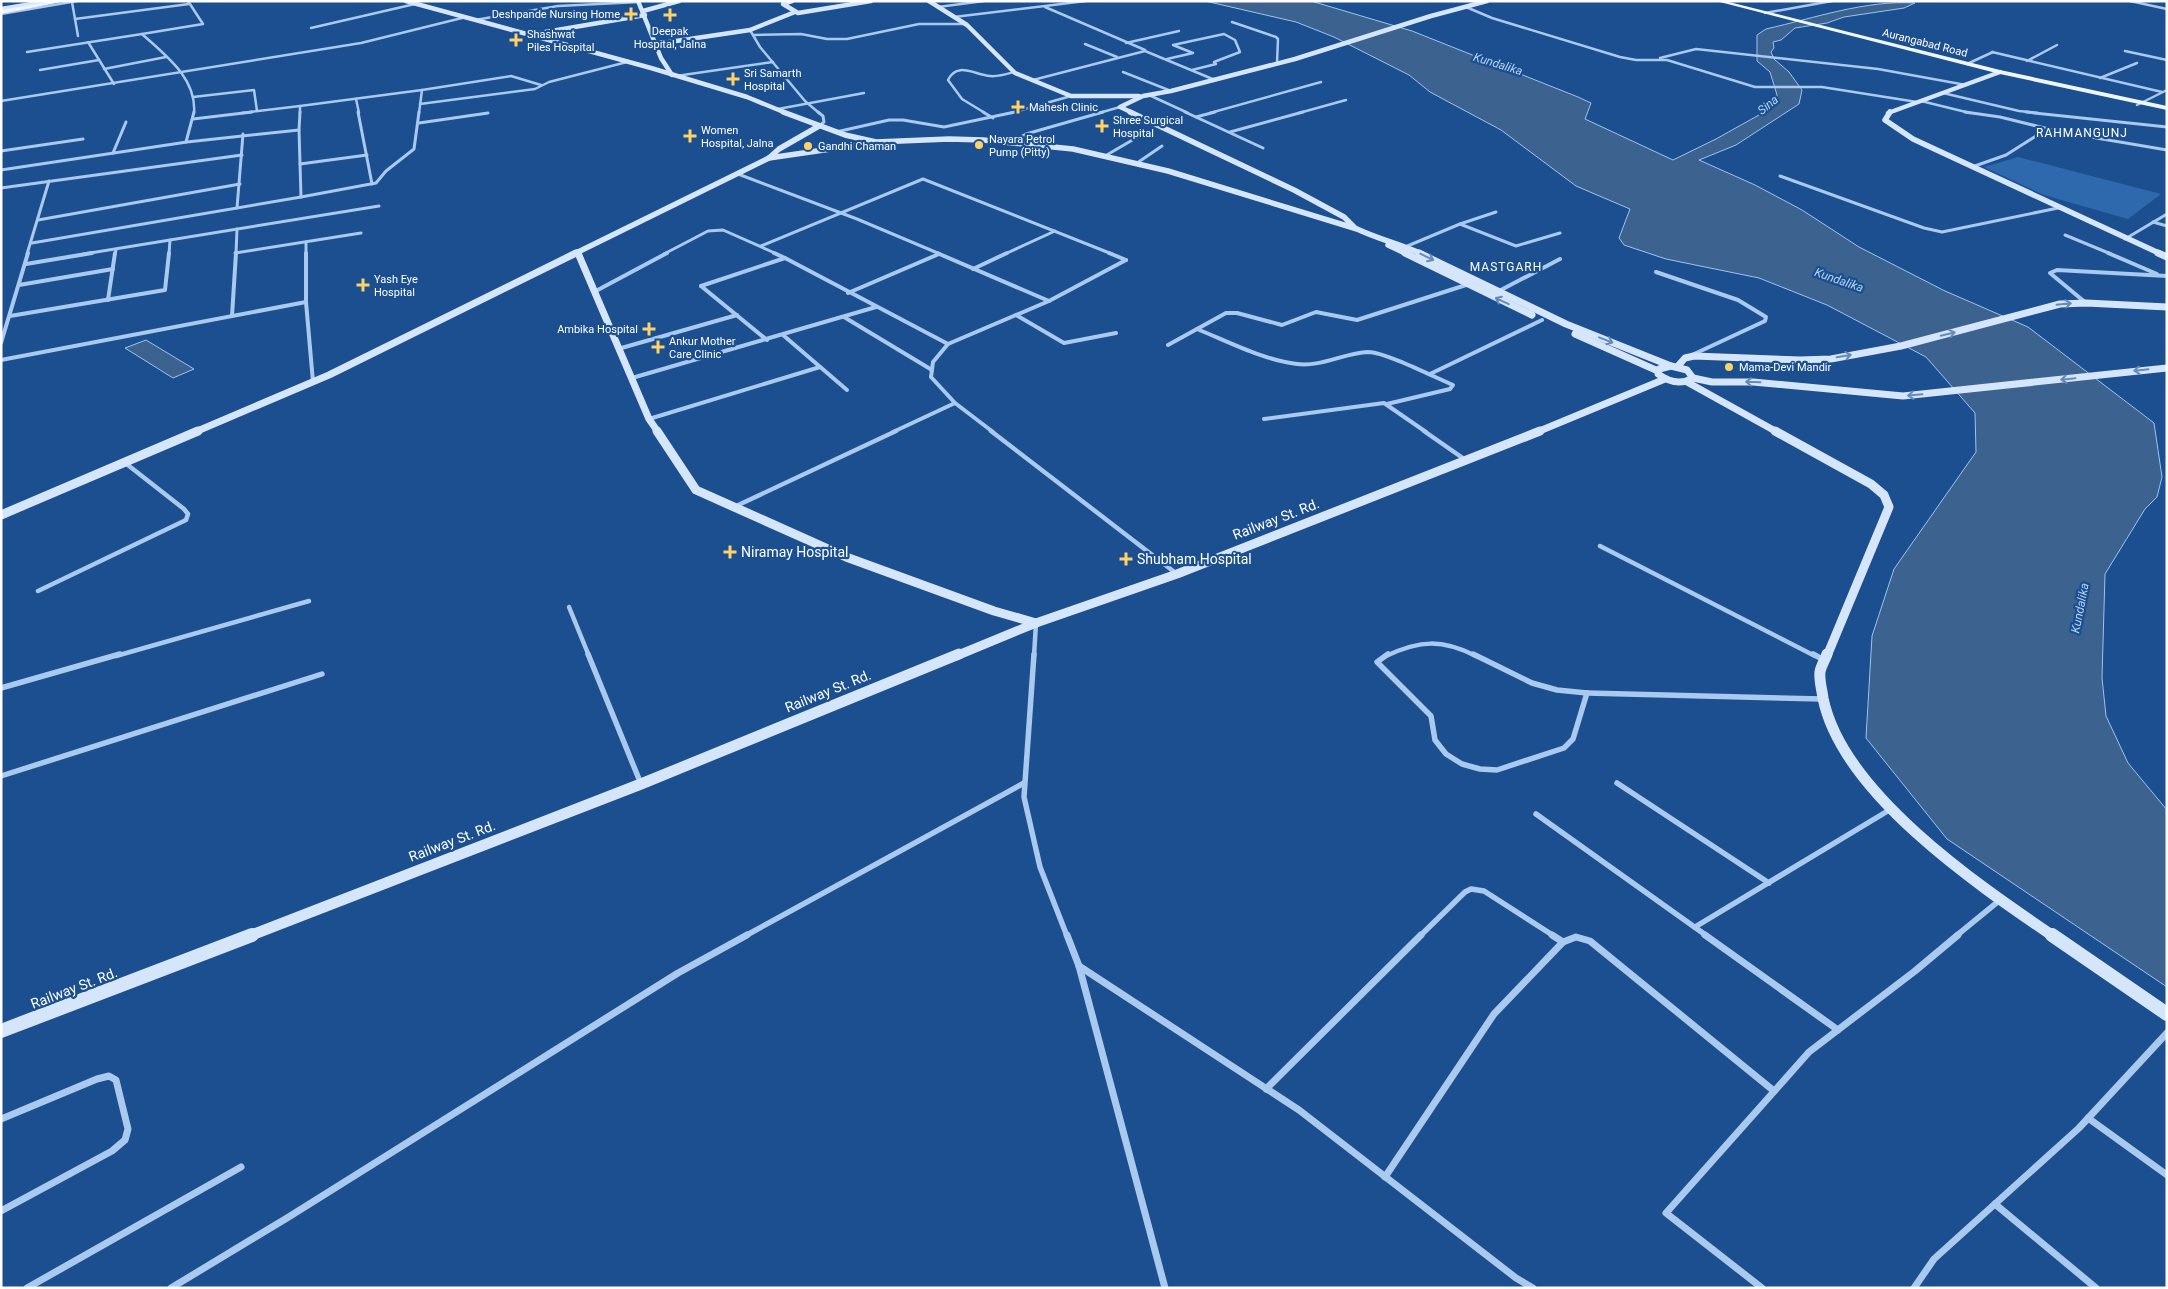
<svg xmlns="http://www.w3.org/2000/svg" width="2168" height="1289" viewBox="0 0 2168 1289" font-family="Roboto,sans-serif">
<rect width="100%" height="100%" fill="#1b4f8f"/>
<path fill="#2e69ad" d="M2018 157 2161 194 2128 219 2044 195 1984 167Z"/>
<g fill="#3c6290" stroke="#9cc4f0">
<path d="M1205 1H1311L1412 31 1578 97 1591 103 1585 119 1673 160 1716 139 1775 106 1777 95 1770 72 1757 61V35L1766 29C1815 18 1865 0 1915 3L1904 8 1844 17 1827 23 1795 28 1781 40 1773 42 1774 48 1771 52 1774 59 1789 72 1802 90 1799 104 1736 145 1699 160 1755 185 1802 210 1859 247 1945 291 2028 327 2154 423 2162 477 2157 497 2145 509 2105 574 2102 678 2106 716 2128 763 2167 810V987L1947 839 1866 738 1872 636 1894 569 1976 452 1975 413 1926 357 1827 305 1759 278 1666 259 1624 245 1619 238 1630 209 1576 186 1501 130 1430 92 1409 75 1334 37 1296 22Z"/>
<path d="M146 340 194 369 173 378 125 348Z"/>
</g>
<g fill="none" stroke-linecap="round" stroke-linejoin="round">
<g stroke="#a9c9ee" stroke-width="2.5">
<path d="M188 1 203 24 142 34C165 55 197 78 194 113"/>
<path d="M2130 1 2167 9"/>
<path d="M72 2 78 36"/>
<path d="M938 7 984 1"/>
<path d="M1045 7 1145 50"/>
<path d="M1466 7 1492 18 1620 57 1636 60H1667L1755 87H1822L1917 102"/>
<path d="M1765 13 1832 1"/>
<path d="M1 14 77 1"/>
<path d="M954 17 1086 1"/>
<path d="M75 19 189 4"/>
<path d="M475 20 558 6 639 2"/>
<path d="M1232 22 1276 37 1278 39 1277 63"/>
<path d="M311 28 415 4"/>
<path d="M750 30 760 47 805 101 819 113"/>
<path d="M754 35 801 34 827 39H847L919 24H964"/>
<path d="M88 42 114 84"/>
<path d="M1126 43 1179 31"/>
<path d="M1085 44 1117 57"/>
<path d="M2125 51 2167 60"/>
<path d="M27 52 142 34"/>
<path d="M1992 52 2162 92"/>
<path d="M1660 58 1696 49 1878 69 1966 85"/>
<path d="M1167 59 1193 53 1173 45 1224 34 1235 40 1240 52 1214 62 1216 64 1192 70"/>
<path d="M2027 61 2057 45"/>
<path d="M1967 64 1993 52"/>
<path d="M104 69 166 57"/>
<path d="M40 70 99 60"/>
<path d="M1123 72 1171 91"/>
<path d="M676 76 773 62"/>
<path d="M2100 78 2137 63"/>
<path d="M1033 80 1145 51 1215 80"/>
<path d="M422 90 511 76 541 85"/>
<path d="M1943 93 2019 111 2038 113"/>
<path d="M1149 95 1188 113"/>
<path d="M193 97 254 90 257 111"/>
<path d="M356 99 359 113"/>
<path d="M1 101 361 43 462 18"/>
<path d="M1921 101 1970 113"/>
<path d="M420 104 535 89 549 82 627 62"/>
<path d="M2137 105 2167 90"/>
<path d="M778 109 864 93"/>
<path d="M242 113 300 106"/>
<path d="M300 113V106L422 90 419 113"/>
<path d="M985 113 962 99 948 80C957 61 975 75 990 76 998 77 1007 74 1014 72"/>
<path d="M1011 113 1071 96"/>
<path d="M1099 113 1120 107"/>
<path d="M1210 113 1321 82"/>
<path d="M1299 113 1346 100"/>
</g>
<g stroke="#a9c9ee" stroke-width="3">
<path d="M358 112 372 184"/>
<path d="M818 112 823 116 824 122 819 126"/>
<path d="M983 112 993 118"/>
<path d="M1185 112 1263 148"/>
<path d="M1965 112 2000 117 2061 132 2167 150"/>
<path d="M2026 112 2167 127"/>
<path d="M1196 117 1215 112"/>
<path d="M193 119 252 112"/>
<path d="M419 123 488 113"/>
<path d="M299 130 300 112"/>
<path d="M836 132 889 120H903L944 127 1015 112"/>
<path d="M1230 132 1303 112"/>
<path d="M186 142 194 112"/>
<path d="M1011 142 1026 134 1103 112"/>
<path d="M1 151 83 139"/>
<path d="M113 153 126 122"/>
<path d="M1105 156 1141 135"/>
<path d="M1137 163 1162 146"/>
<path d="M300 164 367 155"/>
<path d="M1972 167 2006 155 2044 131 2043 128"/>
<path d="M1 170 187 142 299 130 301 197 32 243"/>
<path d="M738 174 857 219 940 254"/>
<path d="M1780 176 1924 228 1942 232 2058 208"/>
<path d="M1 188 242 155"/>
<path d="M301 197 376 183 386 171 414 149 419 112"/>
<path d="M237 208 243 134"/>
<path d="M38 220 240 184"/>
<path d="M2153 222 2167 226"/>
<path d="M1460 224 1516 246 1560 233"/>
<path d="M2065 235 2111 254"/>
<path d="M2125 239 2167 214"/>
<path d="M306 242V254"/>
<path d="M761 246 923 179 1112 254"/>
<path d="M1405 247 1460 224 1496 212"/>
<path d="M235 253 361 233"/>
<path d="M27 254 49 181"/>
<path d="M84 254 379 206"/>
<path d="M115 254 116 250"/>
<path d="M169 254 170 240"/>
<path d="M236 254 237 229"/>
<path d="M664 254 708 231 723 230 777 254"/>
<path d="M1005 254 1055 231"/>
</g>
<g stroke="#a9c9ee" stroke-width="4">
<path d="M306 253V302"/>
<path d="M774 253 785 258"/>
<path d="M937 253 1049 301"/>
<path d="M1109 253 1126 260"/>
<path d="M2108 253 2157 274"/>
<path d="M26 264 92 253"/>
<path d="M973 269 1007 253"/>
<path d="M1656 272 1738 300 1766 317 1765 321 1692 355"/>
<path d="M19 285 113 269"/>
<path d="M701 286 785 258 948 344 1049 301 1126 260"/>
<path d="M701 286 767 340"/>
<path d="M1499 291 1560 259"/>
<path d="M594 292 667 253"/>
<path d="M848 293 939 254"/>
<path d="M108 300 115 253"/>
<path d="M2086 303 2050 273 2057 270 2167 276"/>
<path d="M1016 315 1064 343 1116 333"/>
<path d="M10 316 165 290 169 253"/>
<path d="M232 316 236 253"/>
<path d="M844 317 932 370"/>
<path d="M1197 329C1229 342 1263 360 1297 364 1322 367 1344 353 1368 352 1385 352 1434 377 1453 385L1450 389 1387 404"/>
<path d="M783 335 847 390"/>
<path d="M1 343 28 253"/>
<path d="M948 344 933 362 931 377 955 403 993 432"/>
<path d="M1168 345 1226 313H1237L1282 325 1316 312 1357 320 1466 285"/>
<path d="M618 349 737 315"/>
<path d="M1 360 306 302 313 382"/>
<path d="M1430 374 1542 320"/>
<path d="M632 378 876 307"/>
<path d="M649 419 820 367"/>
<path d="M1264 419 1384 403 1426 432"/>
<path d="M893 432 955 403"/>
</g>
<g stroke="#a9c9ee" stroke-width="4.5">
<path d="M991 431 1177 574"/>
<path d="M1424 431 1467 461"/>
<path d="M734 507 896 431"/>
<path d="M1600 546 1815 656"/>
<path d="M38 591 186 520 188 514 184 509 124 462"/>
<path d="M569 607 589 656"/>
<path d="M116 656 309 601"/>
<path d="M1034 656 1036 623"/>
<path d="M1386 656C1420 640 1442 639 1476 656"/>
</g>
<g stroke="#a9c9ee" stroke-width="5.5">
<path d="M588 654 641 784"/>
<path d="M1034 654 1024 797 1040 867 1067 936"/>
<path d="M1388 654 1377 662 1431 716 1435 740 1446 754 1462 764 1480 769 1497 770 1564 748 1573 739 1587 693"/>
<path d="M1473 654 1532 683 1557 690 1587 693"/>
<path d="M1813 654 1824 660"/>
<path d="M1 688 120 654"/>
<path d="M1587 693 1822 699"/>
<path d="M1 776 322 674"/>
<path d="M1617 783 1769 883"/>
<path d="M1536 814 1707 936"/>
<path d="M1695 927 1891 809"/>
<path d="M745 936 1024 783"/>
<path d="M1420 936 1465 892 1471 889 1484 891 1554 936"/>
<path d="M1956 936 2000 900"/>
</g>
<g stroke="#a9c9ee" stroke-width="7">
<path d="M1067 935 1079 966 1165 1288"/>
<path d="M1552 935 1563 942"/>
<path d="M1705 935 1838 1030"/>
<path d="M1079 966 1299 1110 1516 1278 1533 1288"/>
<path d="M1266 1089 1421 935"/>
<path d="M2088 1118 2167 1175"/>
<path d="M1 1119 97 1079 109 1076 116 1080 128 1129 125 1140 112 1151 1 1211"/>
<path d="M1385 1177 1494 1014 1563 942 1576 937 1590 941 1774 1091"/>
<path d="M1995 1204 2096 1288"/>
<path d="M27 1288 241 1167"/>
<path d="M171 1288 287 1218 678 973 747 935"/>
<path d="M1762 1288 1666 1213 1809 1052 1915 971 1958 935"/>
<path d="M1914 1288 1934 1259 2079 1128 2167 1033"/>
</g>
<g stroke="#d6e6fa" stroke-width="4.5">
<path d="M406 1 651 68 747 97 786 113"/>
<path d="M638 1 661 58 672 75"/>
<path d="M792 1 783 4 798 13 871 1"/>
<path d="M929 1 967 25 1015 73 1071 96H1139"/>
<path d="M1 9 50 1"/>
<path d="M643 11 679 1"/>
<path d="M528 35 645 15"/>
<path d="M656 44 750 30 795 12"/>
<path d="M1133 113 1120 107 1143 96 1171 91 1295 59 1431 16 1487 1"/>
<path d="M1888 113 2000 72"/>
</g>
<g stroke="#d6e6fa" stroke-width="5.5">
<path d="M783 112 845 135 876 142 949 139 983 140 1073 149 1168 171 1357 229C1378 239 1400 244 1422 254"/>
<path d="M1130 112 1294 190 1344 217 1354 227"/>
<path d="M1890 112 1885 120 1913 139 2161 254"/>
<path d="M769 158 872 143"/>
<path d="M1388 245 1407 254"/>
<path d="M578 252 579 254"/>
<path d="M574 254 769 158 779 149 819 126"/>
</g>
<g stroke="#d6e6fa" stroke-width="7">
<path d="M578 253 649 419 658 432"/>
<path d="M1405 253 1532 315"/>
<path d="M1419 253 1566 324 1671 366"/>
<path d="M2158 253 2167 257"/>
<path d="M1575 334 1658 371"/>
<path d="M1671 366 1687 370 1693 378C1681 385 1669 382 1658 374L1659 369Z"/>
<path d="M1677 367 1685 358 1694 356 1800 360 1831 359 1901 346 2060 304 2086 303 2167 307"/>
<path d="M1693 378 1712 382H1753L1903 396 2167 368"/>
<path d="M1687 382 1777 432"/>
<path d="M195 432 329 375 576 253"/>
<path d="M1537 432 1665 379"/>
</g>
<g stroke="#d6e6fa" stroke-width="9">
<path d="M657 431 696 490 846 557 994 611 1036 623"/>
<path d="M1775 431 1871 484 1884 495 1889 507 1827 656"/>
<path d="M1 515 198 431"/>
<path d="M956 656 1036 623 1177 574 1540 431"/>
</g>
<g stroke="#d6e6fa" stroke-width="11">
<path d="M1827 654C1825 660 1821 666 1820 672 1819 680 1822 690 1823 698 1842 793 1978 885 2053 936"/>
<path d="M249 936 641 784 959 654"/>
</g>
<g stroke="#d6e6fa" stroke-width="14">
<path d="M2052 935 2167 1014"/>
<path d="M1 1031 252 935"/>
</g>
<g fill="#f0f6ff" fill-rule="evenodd">
<path d="M55 1H67L1 14V10Z"/>
<path d="M1716 1H1725L2000 70 2167 106V110L2000 74Z"/>
</g>
</g>
<defs><path id="oneway-shaft" d="M-6 0H5M1.5-3L5.5 0L1.5 3" fill="none" stroke-width="1.6" stroke-linecap="round" stroke-linejoin="round" transform="scale(1.25)"/></defs>
<g stroke="#668bba">
<use href="#oneway-shaft" transform="translate(1427 257) rotate(26)"/>
<use href="#oneway-shaft" transform="translate(1502 301) rotate(-155)"/>
<use href="#oneway-shaft" transform="translate(2064 304) rotate(-6)"/>
<use href="#oneway-shaft" transform="translate(1948 334) rotate(-14)"/>
<use href="#oneway-shaft" transform="translate(1606 340) rotate(21)"/>
<use href="#oneway-shaft" transform="translate(1844 356) rotate(-10)"/>
<use href="#oneway-shaft" transform="translate(2141 370) rotate(174)"/>
<use href="#oneway-shaft" transform="translate(2068 379) rotate(174)"/>
<use href="#oneway-shaft" transform="translate(1753 382) rotate(-178)"/>
<use href="#oneway-shaft" transform="translate(1915 395) rotate(175)"/>
</g>
<g fill="#ffd166" stroke="#1b4f8f" stroke-width="2">
<path d="M628.5 6.5h5v5h5v5h-5v5h-5v-5h-5v-5h5z"/>
<path d="M667.5 7.5h5v5h5v5h-5v5h-5v-5h-5v-5h5z"/>
<path d="M513.5 32.5h5v5h5v5h-5v5h-5v-5h-5v-5h5z"/>
<path d="M730.5 71.5h5v5h5v5h-5v5h-5v-5h-5v-5h5z"/>
<path d="M1015.5 99.5h5v5h5v5h-5v5h-5v-5h-5v-5h5z"/>
<path d="M1099.5 118.5h5v5h5v5h-5v5h-5v-5h-5v-5h5z"/>
<path d="M687.5 128.5h5v5h5v5h-5v5h-5v-5h-5v-5h5z"/>
<circle cx="979" cy="145" r="5"/>
<circle cx="808" cy="146" r="5"/>
<path d="M360.5 277.5h5v5h5v5h-5v5h-5v-5h-5v-5h5z"/>
<path d="M646.5 321.5h5v5h5v5h-5v5h-5v-5h-5v-5h5z"/>
<path d="M655.5 339.5h5v5h5v5h-5v5h-5v-5h-5v-5h5z"/>
<circle cx="1729" cy="367" r="5"/>
<path d="M727.5 544.5h5v5h5v5h-5v5h-5v-5h-5v-5h5z"/>
<path d="M1123.5 551.5h5v5h5v5h-5v5h-5v-5h-5v-5h5z"/>
</g>
<g text-anchor="middle" dominant-baseline="central" stroke-width="4.5" stroke-linejoin="round" paint-order="stroke">
<g font-size="11" fill="#fff" stroke="#1b4f8f" text-anchor="start">
<text x="620" y="14" text-anchor="end">Deshpande Nursing Home</text>
<text x="670" y="31" text-anchor="middle">Deepak<tspan x="670" dy="13">Hospital, Jalna</tspan></text>
<text x="527" y="34">Shashwat<tspan x="527" dy="13">Piles Hospital</tspan></text>
<text x="744" y="73">Sri Samarth<tspan x="744" dy="13">Hospital</tspan></text>
<text x="1029" y="107">Mahesh Clinic</text>
<text x="1113" y="120">Shree Surgical<tspan x="1113" dy="13">Hospital</tspan></text>
<text x="701" y="130">Women<tspan x="701" dy="13">Hospital, Jalna</tspan></text>
<text x="989" y="139">Nayara Petrol<tspan x="989" dy="13">Pump (Pitty)</tspan></text>
<text x="818" y="146">Gandhi Chaman</text>
<text x="374" y="279">Yash Eye<tspan x="374" dy="13">Hospital</tspan></text>
<text x="638" y="329" text-anchor="end">Ambika Hospital</text>
<text x="669" y="341">Ankur Mother<tspan x="669" dy="13">Care Clinic</tspan></text>
<text x="1739" y="367">Mama-Devi Mandir</text>
</g>
<g font-size="11" fill="#fff" stroke="#1b4f8f">
<text transform="translate(1925 43) rotate(14)">Aurangabad Road</text>
</g>
<g font-size="12" font-style="italic" fill="#b5d3f5" stroke="#1b4f8f">
<text transform="translate(1498 64) rotate(17)">Kundalika</text>
<text transform="translate(1768 105) rotate(-39)">Sina</text>
<text transform="translate(1839 280) rotate(19)">Kundalika</text>
<text transform="translate(2080 608) rotate(-79)">Kundalika</text>
</g>
<g font-size="12" letter-spacing="1" fill="#fff" stroke="#1b4f8f">
<text x="2082" y="133">RAHMANGUNJ</text>
<text x="1506" y="267">MASTGARH</text>
</g>
<g font-size="14" fill="#fff" stroke="#1b4f8f">
<text transform="translate(1276 519) rotate(-21)">Railway St. Rd.</text>
<text transform="translate(828 691) rotate(-22)">Railway St. Rd.</text>
<text transform="translate(452 841) rotate(-21)">Railway St. Rd.</text>
<text transform="translate(74 988) rotate(-21)">Railway St. Rd.</text>
</g>
<g font-size="14" fill="#fff" stroke="#1b4f8f" text-anchor="start">
<text x="741" y="552">Niramay Hospital</text>
<text x="1137" y="559">Shubham Hospital</text>
</g>
</g>
<rect width="2168" height="1289" fill="none" stroke="#ffffff" stroke-width="5"/>
</svg>
